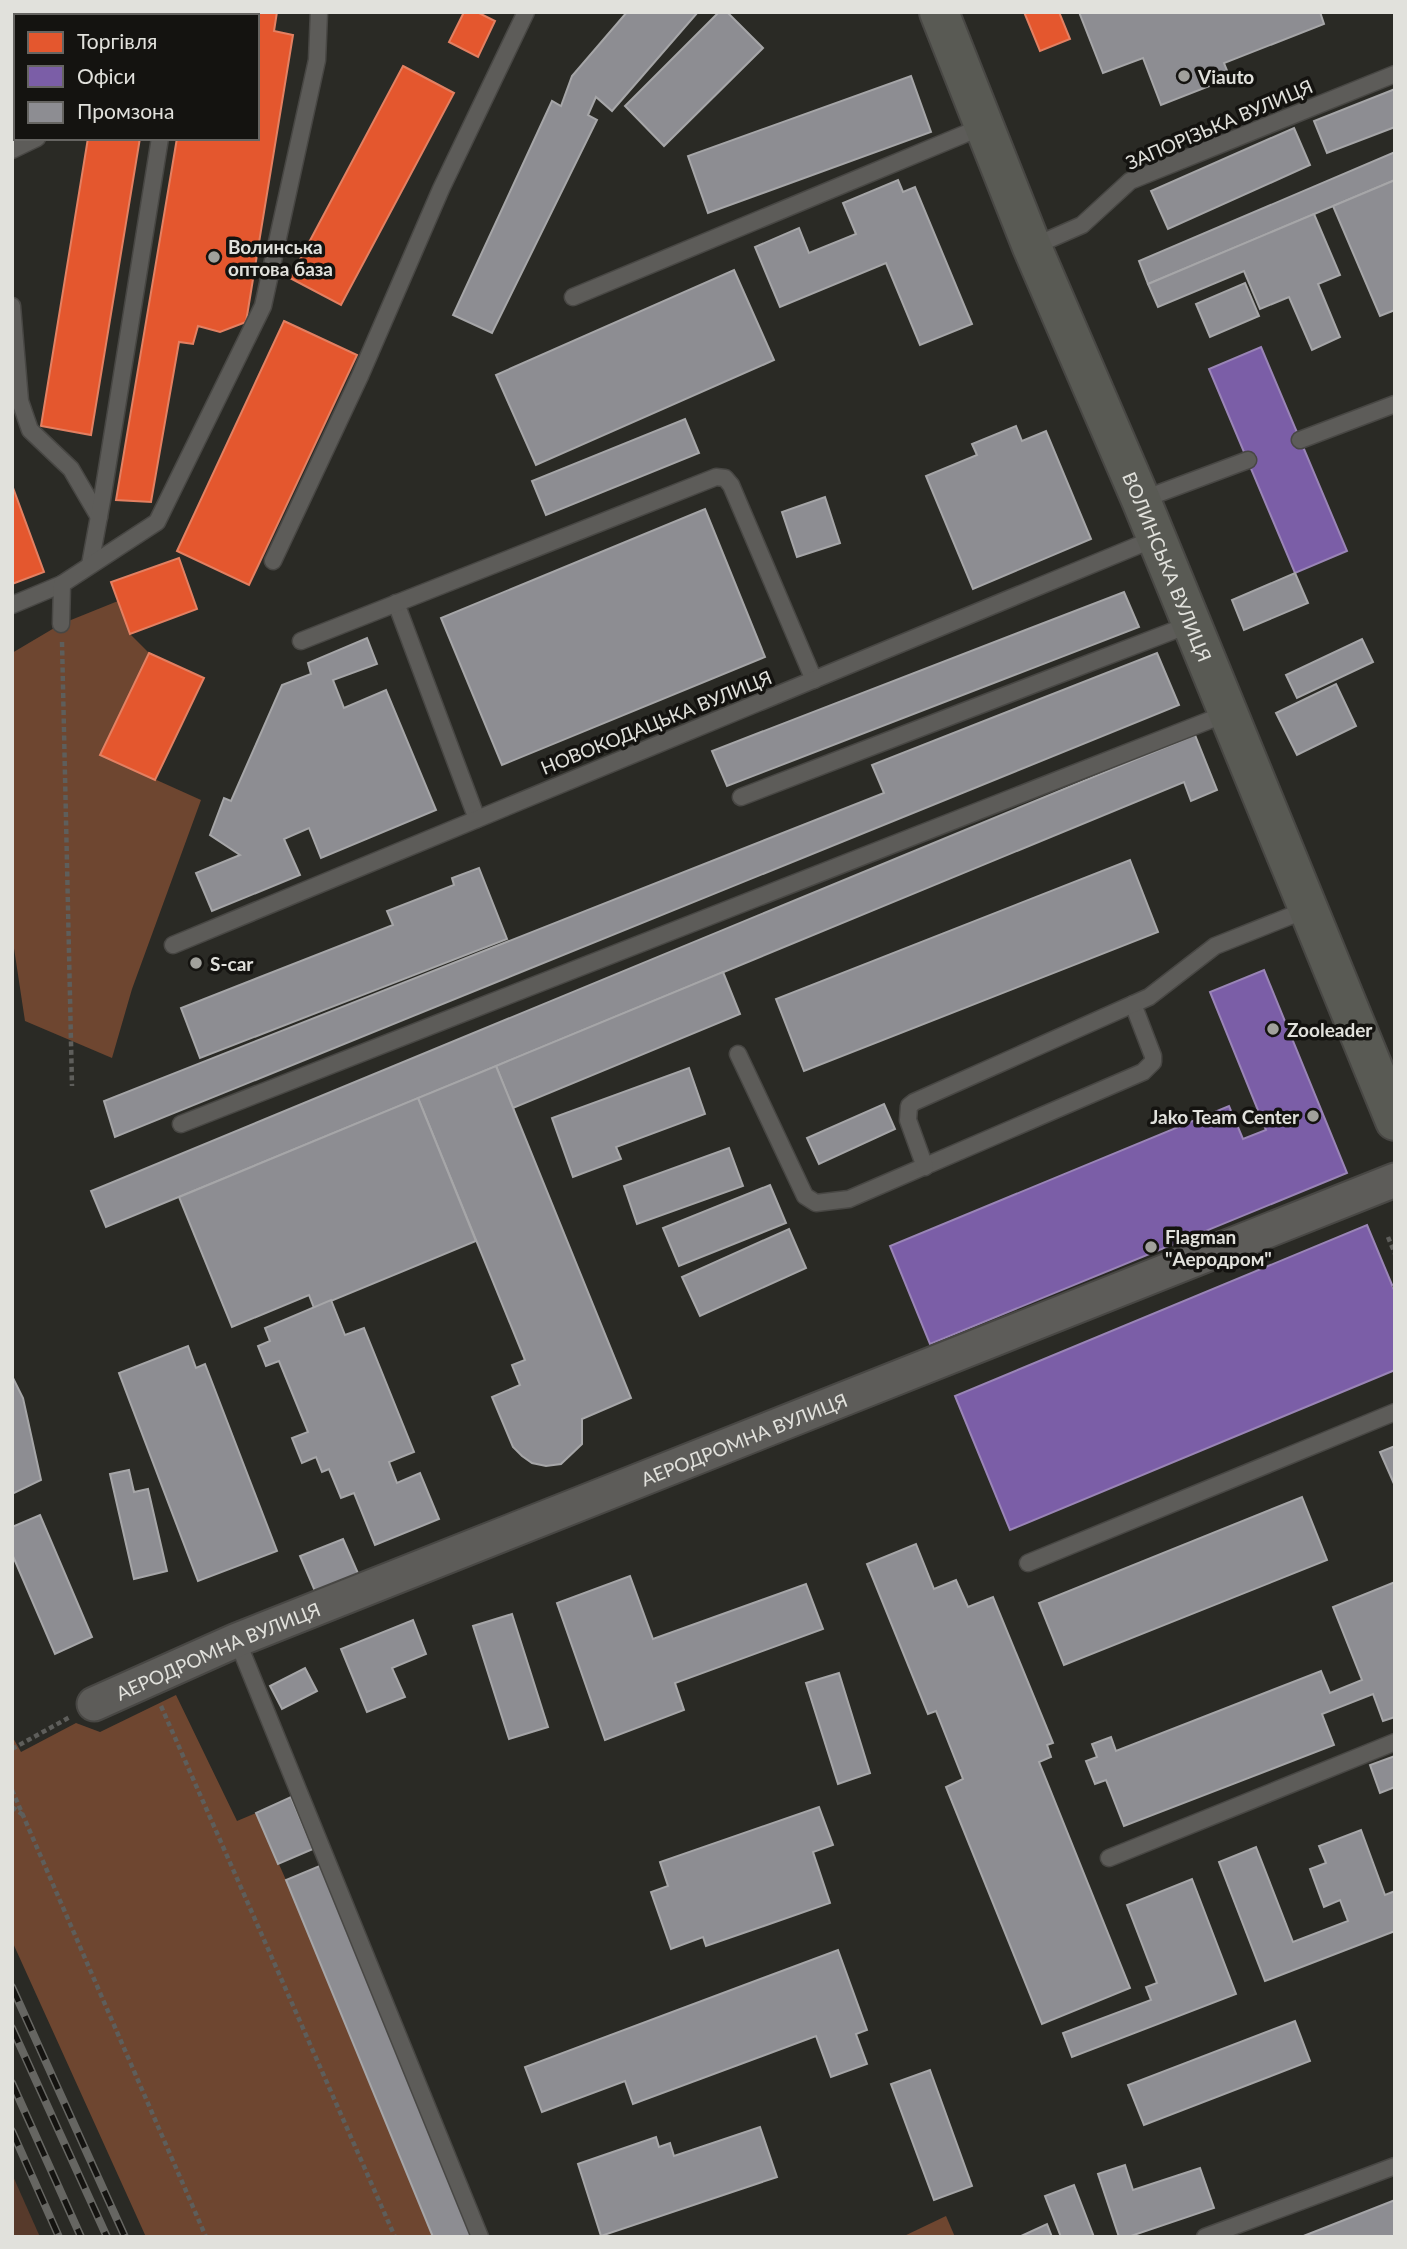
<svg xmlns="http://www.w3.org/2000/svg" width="1407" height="2249" viewBox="0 0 1407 2249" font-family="Lato,sans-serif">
<rect width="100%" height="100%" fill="#2a2a25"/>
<path fill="#573a2b" d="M12 2174 40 2237H12Z"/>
<g fill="#6e4630">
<path d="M118 601 130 634 149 653 101 755 201 800 132 989 112 1058 25 1021 12 935V653L61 624Z"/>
<path d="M176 1695 237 1821 256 1813 286 1880 433 2237H146L12 1941V1736L21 1752 76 1723 100 1732Z"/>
<path d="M946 2216 955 2237H902Z"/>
</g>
<g fill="#e4572e" stroke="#e38062" stroke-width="2">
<path d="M12 12H98L89 16H16V101L12 102Z"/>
<path d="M167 12H277L274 31 293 35 246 322 220 332 198 326 193 344 179 342 151 502 116 500 177 138H257V16H167Z"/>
<path d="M464 12H477L495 21 478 57 449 42Z"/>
<path d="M1024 12H1059L1070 39 1040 51Z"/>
<path d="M403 66 454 93 341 305 290 278Z"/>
<path d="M88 138H140L91 435 41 426Z"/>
<path d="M284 321 357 355 249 585 177 551Z"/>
<path d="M12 485 44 572 12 584Z"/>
<path d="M179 558 197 609 130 634 111 582Z"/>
<path d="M149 653 204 678 155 780 100 755Z"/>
</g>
<g fill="#7b5ea7" stroke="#9a85b7" stroke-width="2">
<path d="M1261 347 1347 551 1295 573 1209 369Z"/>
<path d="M1264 970 1347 1173 930 1344 890 1246 1229 1106 1243 1139 1266 1130 1210 992Z"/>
<path d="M1367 1225 1395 1292V1370L1010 1530 955 1396Z"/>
</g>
<g fill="#8d8d92" stroke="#a6a6a8" stroke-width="2">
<path d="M627 12H698L612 111 596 97 588 115 597 120 492 333 453 315 552 101 561 106 572 76Z"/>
<path d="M719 12H727L763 48 664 146 625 106Z"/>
<path d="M1079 12H1320L1324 24 1224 63 1230 78 1161 105 1143 58 1103 73Z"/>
<path d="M911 76 931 132 708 213 688 156Z"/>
<path d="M1395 89V127L1327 153 1314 121Z"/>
<path d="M1294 128 1310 165 1168 229 1151 191Z"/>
<path d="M1395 152V180L1148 284 1139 261Z"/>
<path d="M898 180 903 192 915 187 972 324 920 345 886 263 780 307 755 247 799 228 809 253 856 234 843 203Z"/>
<path d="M1395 180V310L1380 316 1333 206Z"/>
<path d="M1314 214 1340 275 1318 284 1340 337 1312 350 1289 297 1260 309 1244 271 1158 307 1148 284Z"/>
<path d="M734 270 774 360 536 465 496 375Z"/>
<path d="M1245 283 1259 316 1210 337 1196 304Z"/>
<path d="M685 419 699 453 546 515 532 481Z"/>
<path d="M1016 426 1022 441 1046 431 1091 539 973 589 926 476 977 455 972 444Z"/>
<path d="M825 497 840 543 797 557 782 512Z"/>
<path d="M705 509 765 657 502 765 441 618Z"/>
<path d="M1295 573 1308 603 1244 630 1232 600Z"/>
<path d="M1124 592 1139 627 727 786 712 751Z"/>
<path d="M367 638 377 664 333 680 344 708 386 690 436 810 321 858 309 828 284 839 300 875 212 911 196 873 240 855 210 835 224 798 231 801 282 685 311 674 308 663Z"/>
<path d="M1362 639 1373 662 1297 698 1286 675Z"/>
<path d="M1157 653 1179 705 115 1137 104 1101 884 793 872 765Z"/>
<path d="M1336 684 1356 726 1297 755 1276 713Z"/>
<path d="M1195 735 1217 790 1191 801 1184 782 106 1227 91 1191Z"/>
<path d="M1130 860 1158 932 804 1071 776 999Z"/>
<path d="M479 868 507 939 200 1058 181 1008 393 925 387 911 454 885 452 878Z"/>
<path d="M723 972 740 1014 513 1108 496 1066Z"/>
<path d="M496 1066 631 1398 582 1419V1444L561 1464 546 1466 532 1463 522 1456 513 1447 492 1397 520 1385 512 1365 525 1360 418 1098Z"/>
<path d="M689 1068 705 1114 616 1147 621 1159 573 1177 552 1118Z"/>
<path d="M418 1098 476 1241 314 1308 309 1295 232 1327 179 1197Z"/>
<path d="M884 1104 895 1129 819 1164 807 1138Z"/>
<path d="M729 1148 743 1186 637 1224 624 1186Z"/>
<path d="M770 1185 786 1223 679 1266 663 1228Z"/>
<path d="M789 1229 806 1268 700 1316 682 1277Z"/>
<path d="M331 1300 345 1335 364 1328 414 1452 389 1462 397 1483 420 1473 439 1519 375 1545 354 1493 341 1498 329 1469 322 1472 316 1457 302 1463 292 1438 308 1432 279 1361 266 1366 258 1346 270 1341 265 1328Z"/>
<path d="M188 1346 196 1368 205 1364 277 1551 198 1581 119 1373Z"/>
<path d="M12 1376 23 1398 41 1480 12 1494Z"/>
<path d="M1395 1446V1486L1380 1452Z"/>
<path d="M129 1470 134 1492 148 1489 167 1571 134 1579 110 1474Z"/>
<path d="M1302 1497 1327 1560 1064 1665 1039 1603Z"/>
<path d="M40 1515 92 1637 55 1654 12 1554V1527Z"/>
<path d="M343 1539 360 1578 317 1596 300 1556Z"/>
<path d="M916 1544 934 1589 956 1580 968 1607 993 1597 1053 1743 1047 1745 1051 1757 1039 1762 1130 1988 1042 2024 946 1787 963 1779 936 1711 928 1714 867 1564Z"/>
<path d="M630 1576 653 1639 806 1584 823 1629 675 1683 684 1710 605 1740 557 1603Z"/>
<path d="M1395 1582V1717L1383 1721 1373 1694 1322 1714 1334 1745 1124 1826 1106 1780 1095 1784 1086 1761 1097 1757 1092 1744 1111 1737 1116 1751 1321 1671 1330 1693 1362 1680 1333 1607Z"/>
<path d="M512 1614 548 1727 509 1739 473 1626Z"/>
<path d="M413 1620 426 1654 392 1668 405 1697 367 1712 341 1649Z"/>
<path d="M305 1668 317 1691 282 1709 270 1686Z"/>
<path d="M839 1673 870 1773 838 1784 806 1683Z"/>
<path d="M1395 1756V1787L1380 1793 1370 1765Z"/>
<path d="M291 1797 313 1849 278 1864 256 1813Z"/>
<path d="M819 1807 833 1845 813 1852 830 1903 706 1946 703 1937 671 1949 651 1892 668 1886 660 1862Z"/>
<path d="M1361 1830 1385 1895 1395 1891V1931L1265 1981 1219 1862 1256 1847 1293 1942 1348 1921 1340 1900 1324 1907 1310 1869 1326 1863 1319 1846Z"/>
<path d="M322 1865 474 2237H433L286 1880Z"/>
<path d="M1192 1879 1236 1994 1072 2057 1063 2033 1151 2000 1146 1987 1157 1983 1127 1905Z"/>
<path d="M838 1950 867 2030 856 2034 867 2064 831 2077 816 2036 633 2104 625 2081 542 2112 525 2067Z"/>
<path d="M1295 2021 1310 2061 1144 2125 1128 2085Z"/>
<path d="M930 2070 972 2186 934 2200 891 2084Z"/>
<path d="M760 2127 777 2177 601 2236 578 2164 656 2137 659 2147 670 2143 674 2156Z"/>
<path d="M1125 2165 1133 2190 1200 2168 1214 2208 1128 2237H1119L1098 2174Z"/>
<path d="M1074 2185 1094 2237H1061L1045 2196Z"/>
<path d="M1395 2200V2237H1301Z"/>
<path d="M1047 2224 1052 2237H1019Z"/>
</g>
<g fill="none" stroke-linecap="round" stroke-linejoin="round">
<g stroke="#484744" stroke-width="19">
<g id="lane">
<path d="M114 12 116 16"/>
<path d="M154 16 155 12"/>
<path d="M12 150 37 138"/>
<path d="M1032 247 1082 225 1130 181 1395 74"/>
<path d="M573 297 984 126"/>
<path d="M12 306 20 401 30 430 71 469 99 517"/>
<path d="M1300 440 1395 404"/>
<path d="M1141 500 1248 460"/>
<path d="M273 561 360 376 441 189 526 12"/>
<path d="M90 565 102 500 160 138"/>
<path d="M396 603 477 819"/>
<path d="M12 605 62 584"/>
<path d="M61 624 62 584 157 522 263 306 317 60 319 12"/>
<path d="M301 641 716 477 725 478 731 485 814 680"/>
<path d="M741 797 1191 624"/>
<path d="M173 945 1156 538"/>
<path d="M738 1054 805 1196 816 1203 849 1199 1143 1072 1153 1062V1056L1133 1004"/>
<path d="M181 1124 1228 713"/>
<path d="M925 1167 908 1120 909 1106 914 1102 1149 997 1215 946 1308 909"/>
<path d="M1028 1563 1395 1412"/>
<path d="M237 1640 480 2237"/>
<path d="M1109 1858 1395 1742"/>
<path d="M1205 2237 1395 2166"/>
</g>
</g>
<g stroke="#484744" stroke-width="37">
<g id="street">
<path id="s1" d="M94 1704 237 1640 1395 1180"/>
</g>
</g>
<g stroke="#484744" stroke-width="42">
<g id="secondary">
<path id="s2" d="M939 12 1032 247 1141 500 1395 1121"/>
</g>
</g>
<g stroke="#5e5e5b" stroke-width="4.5" stroke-dasharray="5 3.5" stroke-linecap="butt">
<path d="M62 642 72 1086"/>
<path d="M1388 1237 1395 1254"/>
<path d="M1393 1288 1395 1287"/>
<path d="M161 1706 395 2237"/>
<path d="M12 1749 70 1717"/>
<path d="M12 1790 206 2237"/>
<path d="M12 1807 23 1815"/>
</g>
<use href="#lane" stroke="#5d5c59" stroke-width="16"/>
<use href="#street" stroke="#5d5c59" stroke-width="33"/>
<use href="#secondary" stroke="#595a54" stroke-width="38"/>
<g stroke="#666662" stroke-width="8">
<g id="rail">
<path d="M12 1987 125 2237"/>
<path d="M12 2028 107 2237"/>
<path d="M12 2083 81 2237"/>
<path d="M12 2131 59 2237"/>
</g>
</g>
<use href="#rail" stroke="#141310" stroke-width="5" stroke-dasharray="16" stroke-linecap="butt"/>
</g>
<g fill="#a1a19c" stroke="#141310" stroke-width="2.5">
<circle cx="1184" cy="76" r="7"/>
<circle cx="214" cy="257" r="7"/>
<circle cx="196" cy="963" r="7"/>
<circle cx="1273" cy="1029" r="7"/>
<circle cx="1313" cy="1116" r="7"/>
<circle cx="1151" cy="1247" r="7"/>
</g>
<g text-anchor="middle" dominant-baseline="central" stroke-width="7" stroke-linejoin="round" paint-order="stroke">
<g font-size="19" font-weight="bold" fill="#e1e1dc" stroke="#141310" text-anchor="start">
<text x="1198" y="76">Viauto</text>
<text x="228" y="246">Волинська<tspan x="228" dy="22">оптова база</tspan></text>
<text x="210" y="963">S-car</text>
<text x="1287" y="1029">Zooleader</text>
<text x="1299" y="1116" text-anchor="end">Jako Team Center</text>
<text x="1165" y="1236">Flagman<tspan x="1165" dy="22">"Аеродром"</tspan></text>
</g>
<g font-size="19" fill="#e1e1dc" stroke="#141310">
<text transform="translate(1219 124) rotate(-23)">ЗАПОРІЗЬКА ВУЛИЦЯ</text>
<text stroke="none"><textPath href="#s2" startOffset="600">ВОЛИНСЬКА ВУЛИЦЯ</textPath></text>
<text transform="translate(656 722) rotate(-22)">НОВОКОДАЦЬКА ВУЛИЦЯ</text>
<text stroke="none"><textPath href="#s1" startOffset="702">АЕРОДРОМНА ВУЛИЦЯ</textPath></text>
<text stroke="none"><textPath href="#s1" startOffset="135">АЕРОДРОМНА ВУЛИЦЯ</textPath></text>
</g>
</g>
<rect width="1407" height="2249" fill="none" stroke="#e1e1dc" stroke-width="28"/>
<rect x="14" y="14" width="245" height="126" fill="#141310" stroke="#666562" stroke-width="2"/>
<rect x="28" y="32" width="35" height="21" fill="#e4572e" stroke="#666562" stroke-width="2"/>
<text x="77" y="49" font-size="21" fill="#e1e1dc">Торгівля</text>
<rect x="28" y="66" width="35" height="21" fill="#7b5ea7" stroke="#666562" stroke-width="2"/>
<text x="77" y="84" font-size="21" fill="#e1e1dc">Офіси</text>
<rect x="28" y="102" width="35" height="21" fill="#8d8d92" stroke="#666562" stroke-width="2"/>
<text x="77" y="119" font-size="21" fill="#e1e1dc">Промзона</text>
</svg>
